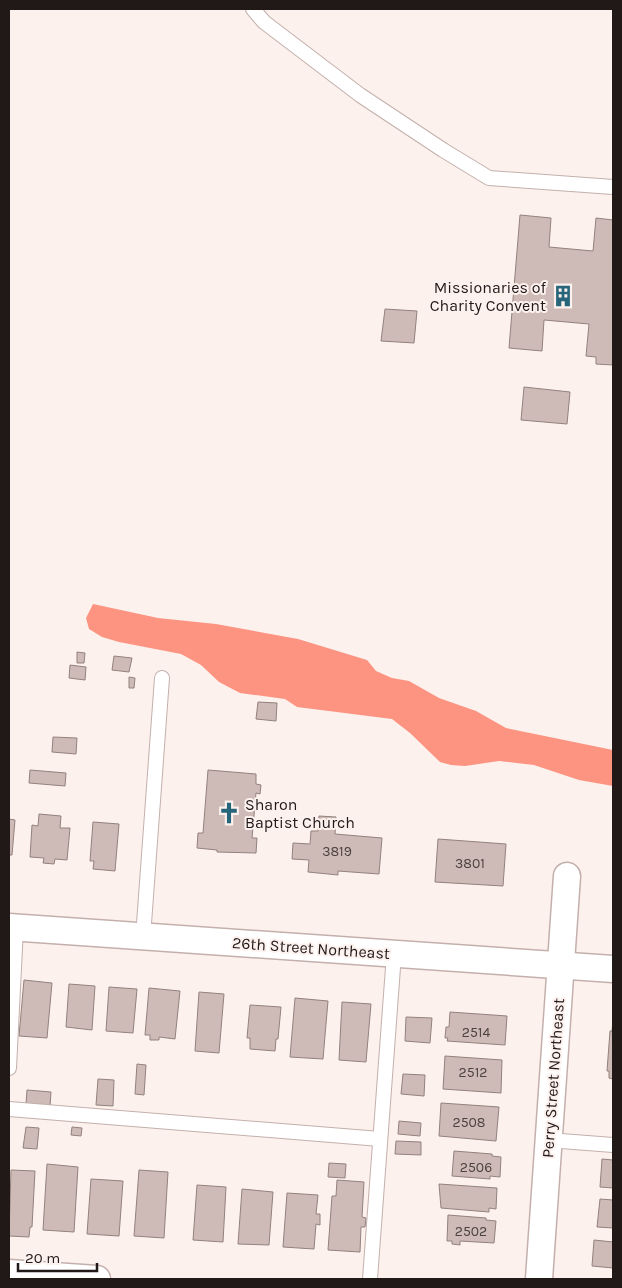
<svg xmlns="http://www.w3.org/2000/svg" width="622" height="1288" viewBox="0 0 622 1288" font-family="Karla,sans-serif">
<rect width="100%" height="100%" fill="#fdf1ee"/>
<path fill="#fc9481" d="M93 604 158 618 216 624 298 639 367 660 376 671 392 678 409 681 439 698 476 711 506 728 613 750V786L579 780 534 765 499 761 465 766 451 765 440 762 410 733 392 719 297 707 285 699 240 693 219 682 201 665 181 654 119 642 102 637 89 629 86 618Z"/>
<g fill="#cebbb7" stroke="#92817d">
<path d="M520 215 551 218 549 247 593 251 596 218 613 220V365L596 364V357L586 356 589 324 544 320 542 351 509 348Z"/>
<path d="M385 309 417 311 414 343 381 341Z"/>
<path d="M524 387 570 392 567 424 521 420Z"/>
<path d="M77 652 85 653 84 663H77Z"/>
<path d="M114 656 132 658 129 672 112 670Z"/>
<path d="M70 665 86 667 85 680 69 678Z"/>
<path d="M129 677 135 678 134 688H129Z"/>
<path d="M258 702 277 703 276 721 256 719Z"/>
<path d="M53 737 77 738 76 754 52 752Z"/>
<path d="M30 770 66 773 65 786 29 783Z"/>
<path d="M208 770 256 774V784L261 785 260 794 256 793 252 838H257L256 853 217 852V850L197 848 198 833H203Z"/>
<path d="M39 814 61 816 60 828H70L67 860 55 859 54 864 43 863 44 858 30 857 32 825 38 826Z"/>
<path d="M319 816 336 817 335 834 382 838 379 874 338 871V875L308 872 309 860 292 859 293 843 310 844 311 831H318Z"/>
<path d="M9 819 15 820 12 855H9Z"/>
<path d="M93 822 119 824 115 871 93 869 94 861H90Z"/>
<path d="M438 839 506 844 503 886 435 882Z"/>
<path d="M24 980 52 983 47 1038 19 1036Z"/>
<path d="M69 984 95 986 92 1030 66 1027Z"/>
<path d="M109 987 137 989 133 1033 106 1031Z"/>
<path d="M149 988 180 991 175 1039 159 1037V1040H150V1035H145Z"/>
<path d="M199 992 224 994 219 1053 195 1051Z"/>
<path d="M295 998 328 1001 323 1059 290 1057Z"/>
<path d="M342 1002 371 1004 366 1062 339 1060Z"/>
<path d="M250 1005 281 1007 278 1039H276L275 1051 250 1049V1038H247Z"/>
<path d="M450 1012 507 1016 505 1045 447 1041 448 1038H445L446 1027H449Z"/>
<path d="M406 1017 432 1018 430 1043 405 1041Z"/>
<path d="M613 1021V1079L609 1078V1071H607L610 1031H612Z"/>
<path d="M445 1056 502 1060 501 1093 443 1089Z"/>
<path d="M137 1064 146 1065 144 1095 135 1094Z"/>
<path d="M403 1074 425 1075 424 1096 401 1094Z"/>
<path d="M98 1079 114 1080 113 1106 96 1105Z"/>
<path d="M27 1090 51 1092 50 1106 26 1104Z"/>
<path d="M441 1103 499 1107 496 1141 439 1136Z"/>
<path d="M399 1121 421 1123 420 1136 398 1134Z"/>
<path d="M26 1127 39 1128 37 1149 23 1148Z"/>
<path d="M72 1127 82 1128 81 1136 71 1135Z"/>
<path d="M396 1141 421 1142V1155L395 1154Z"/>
<path d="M454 1151 492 1154V1156L501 1157 500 1177 490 1176V1179L452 1176Z"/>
<path d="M602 1159 613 1160V1188L600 1187Z"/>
<path d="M329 1163 346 1164 345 1178 328 1177Z"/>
<path d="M47 1164 78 1167 74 1232 43 1230Z"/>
<path d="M11 1170 35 1171 32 1227H30L29 1237 9 1236Z"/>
<path d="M139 1170 168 1172 164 1238 134 1236Z"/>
<path d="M91 1179 123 1181 119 1236 87 1234Z"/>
<path d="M337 1180 364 1182 362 1217 366 1218 365 1227H361L360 1252 328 1250 332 1196H336Z"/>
<path d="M439 1184 497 1188 496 1209 489 1208V1212L441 1208Z"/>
<path d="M197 1185 226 1187 223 1242 193 1240Z"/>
<path d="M242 1189 273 1192 269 1245 238 1244Z"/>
<path d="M287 1193 318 1195 316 1214H320V1225L316 1224 314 1249 283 1247Z"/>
<path d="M600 1199 613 1200V1228L597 1227Z"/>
<path d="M448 1215 486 1218V1220L496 1221 494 1243 460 1241V1245L452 1244V1241H447Z"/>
<path d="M594 1240 613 1242V1268L592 1266Z"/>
</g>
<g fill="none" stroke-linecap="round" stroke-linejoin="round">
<g stroke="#c3b0ac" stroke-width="16">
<g id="lane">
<path d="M253 9 264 22 360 95 443 150 489 178 613 187"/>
<path d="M143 937 162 678"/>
<path d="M9 1068 16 928"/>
<path d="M9 1109 380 1139"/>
<path d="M548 1140 613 1145"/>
<path d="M370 1279 394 954"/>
</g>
</g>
<g stroke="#c3b0ac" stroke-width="29">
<g id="street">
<path d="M9 927 613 969"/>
<path d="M9 1273 97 1279"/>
<path d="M539 1279 567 876"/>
</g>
</g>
<use href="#lane" stroke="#fff" stroke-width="14"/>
<use href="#street" stroke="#fff" stroke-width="26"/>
</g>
<defs>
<g id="building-bare" transform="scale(1.725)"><path d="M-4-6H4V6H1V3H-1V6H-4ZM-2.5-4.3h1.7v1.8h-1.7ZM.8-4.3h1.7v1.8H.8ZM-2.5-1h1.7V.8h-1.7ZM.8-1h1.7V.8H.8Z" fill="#27657b" stroke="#fdf1ee" stroke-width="2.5" paint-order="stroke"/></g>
<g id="church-bare" transform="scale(1.725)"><path d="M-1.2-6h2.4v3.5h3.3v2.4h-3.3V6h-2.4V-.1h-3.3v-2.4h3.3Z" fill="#27657b" stroke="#fdf1ee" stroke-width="2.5" paint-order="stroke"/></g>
</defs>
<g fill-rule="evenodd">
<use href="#building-bare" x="563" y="296"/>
<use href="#church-bare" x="229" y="813"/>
</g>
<g text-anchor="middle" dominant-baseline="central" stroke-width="4" stroke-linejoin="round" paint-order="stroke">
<g font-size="14" fill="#4c4240">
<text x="337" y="851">3819</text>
<text x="470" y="863">3801</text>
<text x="476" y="1032">2514</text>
<text x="473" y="1072">2512</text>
<text x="469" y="1122">2508</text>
<text x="476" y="1167">2506</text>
<text x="471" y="1231">2502</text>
</g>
<g font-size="16" fill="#201918" stroke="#fdf1ee" text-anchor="end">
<text x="546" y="287">Missionaries of<tspan x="546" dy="18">Charity Convent</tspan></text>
<text x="245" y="804" text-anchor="start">Sharon<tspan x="245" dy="18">Baptist Church</tspan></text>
</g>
<g font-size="16" fill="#201918" stroke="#fdf1ee">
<text transform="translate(311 948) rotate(4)">26th Street Northeast</text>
<text transform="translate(553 1078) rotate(-86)">Perry Street Northeast</text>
</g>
</g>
<rect width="622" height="1288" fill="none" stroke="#201918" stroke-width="20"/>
<path d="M18 1263v8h79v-8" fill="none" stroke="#201918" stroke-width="2.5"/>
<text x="25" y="1263" font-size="15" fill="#201918" stroke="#fdf1ee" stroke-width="4" paint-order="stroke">20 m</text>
</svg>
